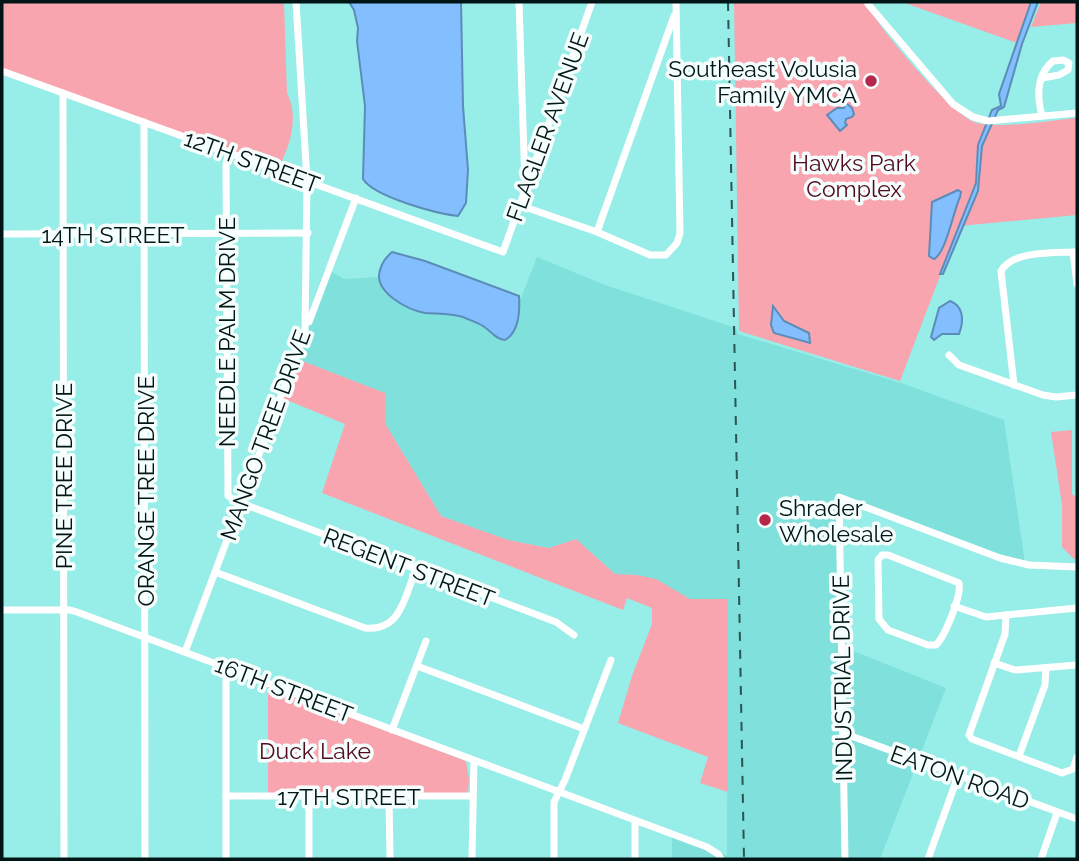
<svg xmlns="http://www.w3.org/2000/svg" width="1079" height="861" viewBox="0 0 1079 861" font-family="Raleway,sans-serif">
<rect width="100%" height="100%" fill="#97ede8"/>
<path fill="#80e0db" d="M537 257 605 285 736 328 738 334 901 383 1004 420 1025 563 840 501 846 648 946 688 880 859H672V831L727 856 728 599H690L636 575 615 574 576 539 549 548 508 540 441 516 386 425 385 393 292 357 325 268 344 279 379 277 383 292 406 307 425 313 442 312 460 317 485 327 494 335 514 332 519 313V298H521Z"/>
<g fill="#f8a5af">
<path d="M2 2H284L287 93C300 119 289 147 277 172L2 68Z"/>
<path d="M734 2H865C879 28 948 111 974 122 994 130 1054 120 1077 118V215L959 226 900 381 739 331Z"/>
<path d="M902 2H1031L1017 43Z"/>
<path d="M1041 2H1077V23L1031 27Z"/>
<path d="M292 357 385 393 386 425 441 516 508 540 549 548 576 539 615 574 636 575 656 579 690 599H728V792L700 783 708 757 618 723 632 676 652 624V608L627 598 623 610 322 493 345 424 277 396Z"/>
<path d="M1072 430V494L1077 498V558L1074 559 1062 547V505L1051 432Z"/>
<path d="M268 686 466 761 469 780 468 792 464 794 268 793Z"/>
</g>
<g fill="#83befe" stroke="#5c8cb8" stroke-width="2">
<path d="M349 2H461L463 106 468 170 466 203 458 216C438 214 374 197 363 179L365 106 357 41 358 28 354 10Z"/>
<path d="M1031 2H1038L1022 44 1004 107 998 110 982 146 978 191 943 274H940L976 183 978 145 992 110 1001 106 999 94Z"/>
<path d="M846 103 852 108 854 114 852 117 846 119 845 123 847 125 840 131 827 115 837 108H844Z"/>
<path d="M958 190 961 192 960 197C953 212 946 253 934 259L929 256 932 202Z"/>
<path d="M392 252 425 261 519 296C520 311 519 332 505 340 495 339 491 331 483 326 476 322 469 320 463 317 450 313 438 314 425 313 408 310 378 294 379 275 380 266 385 258 392 252Z"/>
<path d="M950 301C964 306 964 321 959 334H942L934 340 931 337 939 308Z"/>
<path d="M773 306 784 321 809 333 810 343 774 333 771 325Z"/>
</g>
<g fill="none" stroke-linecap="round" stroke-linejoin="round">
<g stroke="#fff" stroke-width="7">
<path d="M519 2 525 186"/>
<path d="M868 4 953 104 973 117 988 121 1077 113"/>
<path d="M2 71 503 252 592 2"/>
<path d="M1042 78 1059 75 1068 70 1069 63 1063 60 1053 61C1036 75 1037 97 1042 116"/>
<path d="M63 93 64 859"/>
<path d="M144 122 145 859"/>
<path d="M229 153 226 164 228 496 241 503 556 622 574 635"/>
<path d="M519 205 597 232 650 255H666L677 243 680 233 676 2"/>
<path d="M597 232 674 16"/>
<path d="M2 234 308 233"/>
<path d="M1073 252 1077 284"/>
<path d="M309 322 356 198"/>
<path d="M949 355 959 365 1043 395 1056 397 1077 395"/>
<path d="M1014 385 1001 271C1013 250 1055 253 1077 252"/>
<path d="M882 555H888L959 583C962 595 945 636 936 645H928L888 630 879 619 878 560Z"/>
<path d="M215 572 365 628C401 632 405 596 416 569"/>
<path d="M954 606 986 617 1077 608"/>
<path d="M2 610H70L77 612 707 847 718 854 721 859"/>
<path d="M1006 615 1005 634 969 735 972 739 1062 773 1073 769 1077 757"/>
<path d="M185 652 305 332 307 180 296 2"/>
<path d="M994 663 1015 670 1077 665"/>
<path d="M417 666 584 729"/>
<path d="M226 668V859"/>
<path d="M392 730 426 641"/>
<path d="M843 733 1077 819"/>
<path d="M1019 756 1045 685 1046 668"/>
<path d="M226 796H472"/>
<path d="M309 796V859"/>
<path d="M389 796 390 859"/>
<path d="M635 821V859"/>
<path d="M472 859 474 761"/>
<path d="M554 859V802L565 780 611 660"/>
<path d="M845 859 839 497 1000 558 1029 565 1077 567"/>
<path d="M928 859 958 776"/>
<path d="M1041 859 1057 813"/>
</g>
<path stroke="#2b5452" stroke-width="2" stroke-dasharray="9 9" stroke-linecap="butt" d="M728 2 744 859"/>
</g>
<g fill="#b7264d" stroke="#f6fdfd" stroke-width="2.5">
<circle cx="871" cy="81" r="7"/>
<circle cx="765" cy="520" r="7"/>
</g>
<g text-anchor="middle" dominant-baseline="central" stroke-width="7" stroke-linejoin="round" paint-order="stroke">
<g font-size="23" fill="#001616" stroke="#f6fdfd" text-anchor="end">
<text x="857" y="68">Southeast Volusia<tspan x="857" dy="26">Family YMCA</tspan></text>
<text x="779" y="507" text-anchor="start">Shrader<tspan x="779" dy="26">Wholesale</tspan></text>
</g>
<g font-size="23" fill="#001616" stroke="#f6fdfd">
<text transform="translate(547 127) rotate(-70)">FLAGLER AVENUE</text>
<text transform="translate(252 161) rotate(20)">12TH STREET</text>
<text x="113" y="234">14TH STREET</text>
<text transform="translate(226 332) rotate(-90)">NEEDLE PALM DRIVE</text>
<text transform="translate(265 435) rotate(-70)">MANGO TREE DRIVE</text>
<text transform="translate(63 476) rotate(-90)">PINE TREE DRIVE</text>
<text transform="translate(145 491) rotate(-90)">ORANGE TREE DRIVE</text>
<text transform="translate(409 567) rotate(21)">REGENT STREET</text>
<text transform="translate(842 678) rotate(-91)">INDUSTRIAL DRIVE</text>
<text transform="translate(284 689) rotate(21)">16TH STREET</text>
<text transform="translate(960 777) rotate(20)">EATON ROAD</text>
<text x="349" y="796">17TH STREET</text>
</g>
<g font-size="23" fill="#510a1d" stroke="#f6fdfd">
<text x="854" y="162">Hawks Park<tspan x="854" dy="26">Complex</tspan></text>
<text x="315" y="750">Duck Lake</text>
</g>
</g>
<rect width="1079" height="861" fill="none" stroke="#001616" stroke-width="7"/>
</svg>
